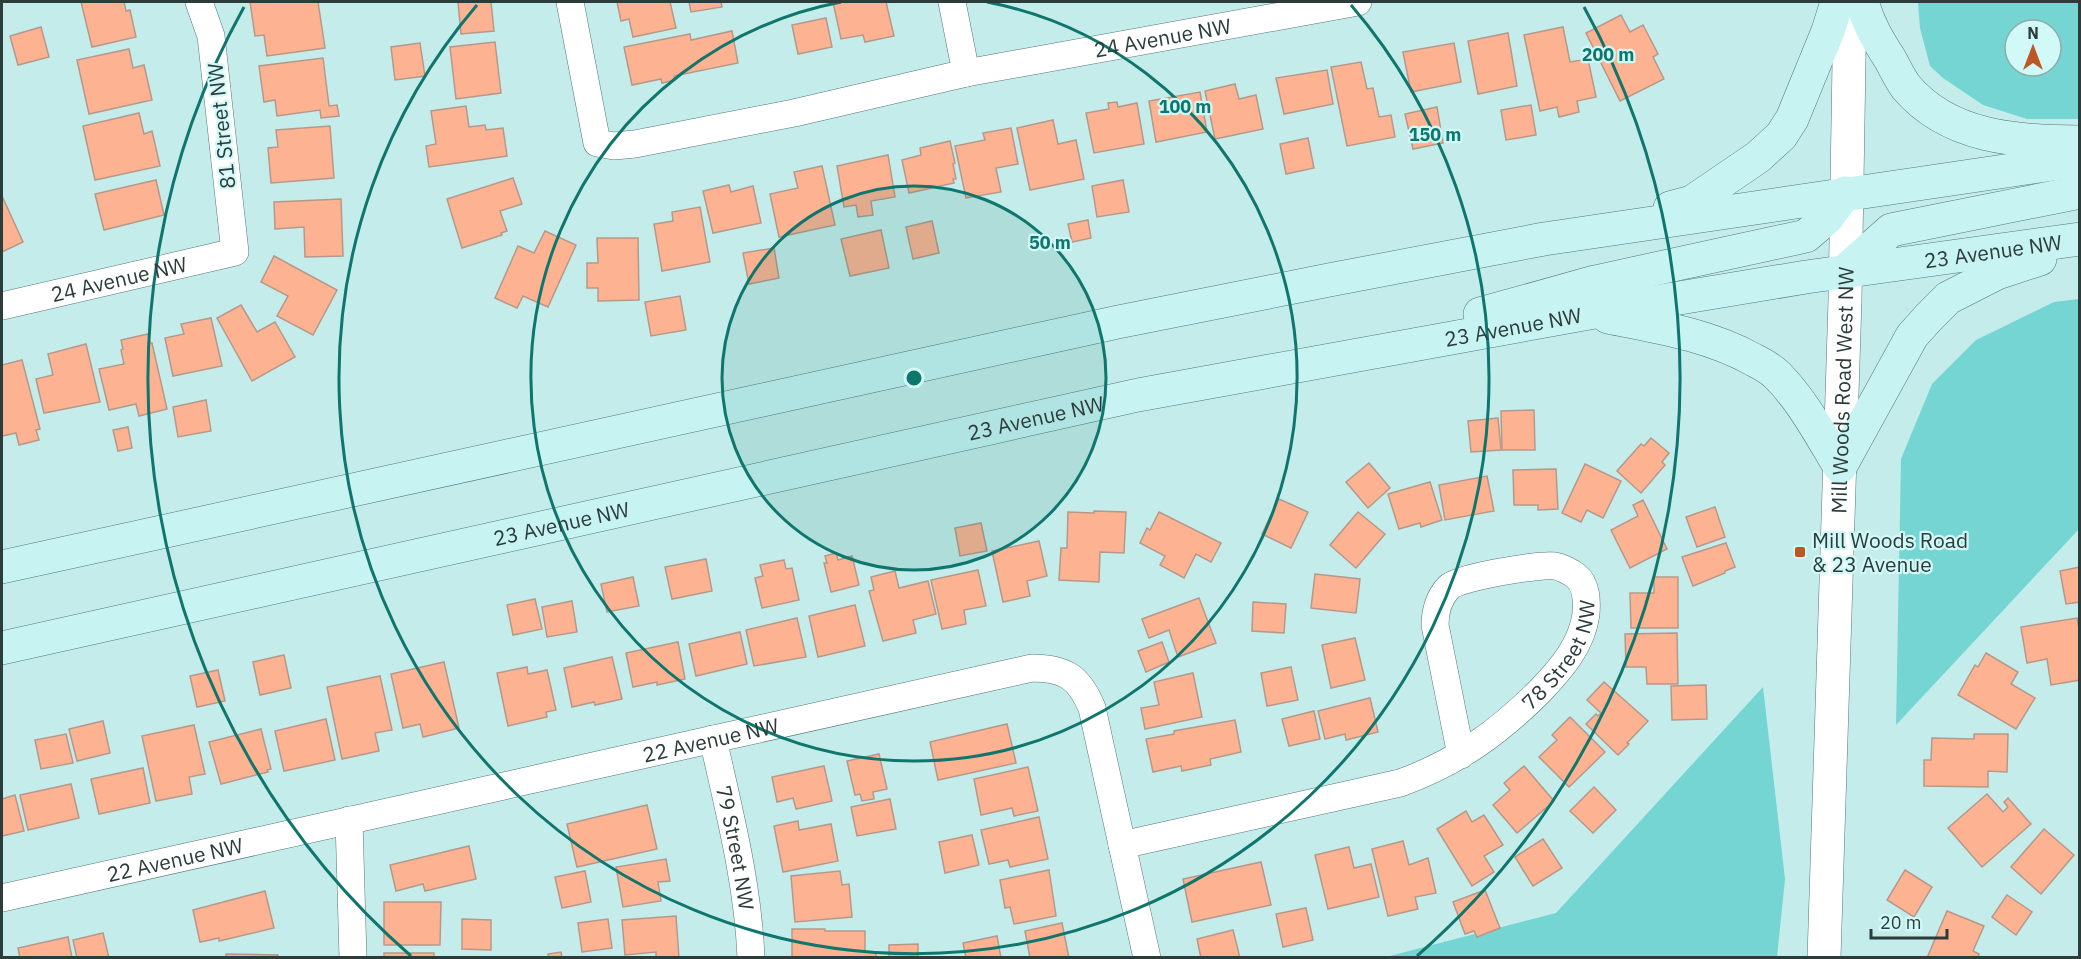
<svg xmlns="http://www.w3.org/2000/svg" width="2081" height="959" viewBox="0 0 2081 959" font-family="'IBM Plex Sans',sans-serif">
<rect width="100%" height="100%" fill="#c4ecea"/>
<g fill="#74d5d2" fill-rule="evenodd">
<path d="M1918 2H2079V119H2027L1983 105 1943 78 1930 66 1920 28ZM2015 30H2051V66H2015Z"/>
<path d="M2079 299V529L1896 725 1901 459 1932 384 1976 340 2054 302Z"/>
<path d="M1763 687 1785 879 1777 957 1382 958 1556 913Z"/>
</g>
<g fill="#fdb392" stroke="#b6988a" stroke-width="1.5">
<path d="M81 2H124L126 11 130 10 136 37 92 47Z"/>
<path d="M250 2H318L325 48 267 56 264 35 255 36Z"/>
<path d="M458 2H491L494 31 461 34Z"/>
<path d="M617 2H670L676 28 633 37 629 19 621 21Z"/>
<path d="M689 2H721L722 7 691 12Z"/>
<path d="M833 2H886L894 36 865 42 863 35 841 39Z"/>
<path d="M1621 15 1630 32 1643 25 1658 54 1653 57 1664 79 1620 101 1586 33Z"/>
<path d="M826 18 832 47 798 54 792 25Z"/>
<path d="M41 27 49 57 18 65 10 36Z"/>
<path d="M1563 27 1570 62 1588 59 1596 97 1577 101 1579 112 1559 117 1557 107 1540 111 1524 35Z"/>
<path d="M732 31 738 63 674 76 675 80 662 83 661 79 632 85 624 47 690 34 691 40Z"/>
<path d="M1508 33 1517 86 1478 94 1468 41Z"/>
<path d="M495 42 501 93 456 99 450 47Z"/>
<path d="M420 43 425 76 395 80 391 47Z"/>
<path d="M1454 43 1461 82 1411 92 1403 52Z"/>
<path d="M129 49 133 68 144 65 152 100 89 114 77 60Z"/>
<path d="M323 58 329 106 337 105 339 116 321 118 320 110 277 116 275 100 264 102 259 66Z"/>
<path d="M1361 62 1367 89 1373 88 1379 117 1391 115 1395 137 1347 146 1331 67Z"/>
<path d="M1327 70 1333 104 1284 114 1276 78Z"/>
<path d="M1235 84 1239 99 1256 95 1263 129 1215 139 1205 91Z"/>
<path d="M1200 92 1207 132 1156 142 1149 101Z"/>
<path d="M1117 102 1118 107 1137 103 1144 144 1094 153 1086 113 1109 109 1108 103Z"/>
<path d="M1531 105 1536 135 1506 140 1501 110Z"/>
<path d="M466 106 469 127 485 125 486 130 503 128 507 156 429 167 426 146 436 144 431 111Z"/>
<path d="M1437 107 1443 143 1413 149 1405 114Z"/>
<path d="M139 113 144 134 152 131 160 166 95 180 83 126Z"/>
<path d="M1053 120 1058 144 1076 140 1084 179 1030 190 1017 128Z"/>
<path d="M330 126 334 178 271 183 268 148 278 147 276 130Z"/>
<path d="M1011 128 1018 164 996 168 1001 192 966 198 955 146 985 140 983 133Z"/>
<path d="M1308 138 1314 168 1286 174 1280 144Z"/>
<path d="M950 141 955 163 953 164 956 179H953L954 183 909 193 902 160 921 155 920 148Z"/>
<path d="M888 155 895 197 871 201 873 215 858 217 856 205 844 207 837 166Z"/>
<path d="M822 166 835 225 779 237 770 194 798 188 794 172Z"/>
<path d="M513 178 522 204 500 211 507 231 501 233 502 235 462 248 447 199Z"/>
<path d="M156 180 164 215 104 230 95 194Z"/>
<path d="M1123 180 1129 212 1097 217 1092 186Z"/>
<path d="M729 185 731 192 753 186 761 223 713 233 703 191Z"/>
<path d="M2 196 23 242 2 252Z"/>
<path d="M341 199 343 256 305 257 304 227 275 229 274 202Z"/>
<path d="M700 207 710 262 662 271 654 224 673 221 672 212Z"/>
<path d="M1088 220 1091 238 1072 242 1068 224Z"/>
<path d="M932 221 939 253 913 259 906 227Z"/>
<path d="M881 230 889 268 850 276 841 239Z"/>
<path d="M545 231 576 245 548 307 523 296 517 308 495 298 518 246 534 253Z"/>
<path d="M597 238H638L639 300 598 301V288H587V263H598Z"/>
<path d="M774 248 779 278 749 284 743 253Z"/>
<path d="M274 256 337 290 313 335 277 316 288 296 261 282Z"/>
<path d="M680 296 686 330 651 336 645 302Z"/>
<path d="M241 305 257 332 275 322 295 357 252 381 217 318Z"/>
<path d="M211 318 222 366 173 376 165 338 184 334 181 324Z"/>
<path d="M148 334 150 343H152L167 409 139 416 136 404 109 410 99 369 124 364 121 350 123 349 121 340Z"/>
<path d="M86 344 100 402 44 413 36 379 53 375 48 354Z"/>
<path d="M22 360 40 429 36 430 39 440 19 445 16 433 2 436V365Z"/>
<path d="M206 400 211 431 178 437 173 407Z"/>
<path d="M1534 410 1535 450H1502L1501 411Z"/>
<path d="M1498 418 1501 450 1471 452 1468 421Z"/>
<path d="M128 427 132 448 118 451 113 430Z"/>
<path d="M1651 438 1669 453 1662 462 1665 465 1641 493 1617 471 1641 444 1644 446Z"/>
<path d="M1369 463 1390 488 1368 508 1346 482Z"/>
<path d="M1585 464 1621 481 1603 518 1587 510 1581 522 1562 513Z"/>
<path d="M1556 469 1558 509 1538 510V505H1514L1513 470Z"/>
<path d="M1487 476 1494 511 1445 520 1439 485Z"/>
<path d="M1430 482 1442 520 1421 527 1420 523 1399 529 1388 494Z"/>
<path d="M1279 499 1308 512 1291 548 1262 534Z"/>
<path d="M1643 500 1667 549 1630 568 1611 530 1638 516 1633 505Z"/>
<path d="M1715 507 1725 537 1697 547 1686 517Z"/>
<path d="M1094 511 1126 512 1124 553 1100 552 1099 582 1059 580 1061 548H1067L1068 512 1094 513Z"/>
<path d="M1159 512 1221 543 1211 562 1196 554 1184 578 1160 565 1165 556 1140 543 1147 528 1150 530Z"/>
<path d="M1358 512 1385 534 1356 568 1330 545Z"/>
<path d="M981 523 987 551 960 556 955 528Z"/>
<path d="M1039 541 1047 576 1027 581 1030 596 1003 602 992 551Z"/>
<path d="M1726 543 1735 567 1725 571V573L1693 586 1682 557Z"/>
<path d="M836 553 838 560 852 556 859 585 831 592 824 563H827L825 556Z"/>
<path d="M706 559 712 591 672 599 665 567Z"/>
<path d="M784 560 786 569 792 568 799 600 762 608 755 578 763 576 760 565Z"/>
<path d="M2080 567V602L2066 604 2060 571Z"/>
<path d="M978 570 986 606 964 610 966 624 942 629 931 580Z"/>
<path d="M895 571 899 588 928 581 936 614 913 620 916 633 883 641 869 591 874 590 871 577Z"/>
<path d="M1315 574 1360 579 1356 613 1311 608Z"/>
<path d="M633 577 639 606 607 612 601 584Z"/>
<path d="M1654 577H1678V628H1631L1630 593H1654Z"/>
<path d="M1199 598 1216 643 1178 657 1169 630 1149 638 1142 619Z"/>
<path d="M535 599 542 629 513 635 507 605Z"/>
<path d="M572 601 577 632 547 637 542 607Z"/>
<path d="M1253 602 1286 604 1284 633 1252 631Z"/>
<path d="M855 605 865 646 818 657 809 616Z"/>
<path d="M797 618 806 657 754 666 746 630Z"/>
<path d="M2077 618 2080 633V680L2051 685 2047 659 2027 663 2021 627Z"/>
<path d="M740 632 747 664 696 676 689 644Z"/>
<path d="M1677 633 1678 684H1647L1646 667H1626L1625 634Z"/>
<path d="M1355 638 1365 680 1331 688 1322 645Z"/>
<path d="M678 642 685 679 657 685V682L633 687 626 653Z"/>
<path d="M1162 642 1169 662 1146 672 1138 651Z"/>
<path d="M1986 653 2018 672 2011 684 2035 698 2016 729 1958 695 1975 665 1978 667Z"/>
<path d="M284 655 291 688 260 695 253 662Z"/>
<path d="M612 657 622 699 595 705 594 702 572 707 564 668Z"/>
<path d="M444 662 459 728 423 737 420 724 403 728 391 674Z"/>
<path d="M527 667 528 674 547 670 556 710 546 712 547 717 508 726 497 673Z"/>
<path d="M1291 667 1298 700 1267 706 1261 673Z"/>
<path d="M218 670 225 701 197 707 190 676Z"/>
<path d="M1193 673 1202 717 1145 729 1141 708 1159 705 1154 682Z"/>
<path d="M380 676 392 730 375 733 379 751 342 759 327 687Z"/>
<path d="M1604 682 1648 721 1627 743 1629 744 1618 755 1586 724 1596 714 1598 716 1601 713 1587 700Z"/>
<path d="M1706 685 1707 719 1672 720 1671 686Z"/>
<path d="M1370 698 1378 732 1346 740 1345 734 1325 739 1318 711Z"/>
<path d="M1314 711 1320 739 1289 746 1282 719Z"/>
<path d="M1570 717 1605 752 1569 787 1539 757 1557 740 1552 735Z"/>
<path d="M326 719 335 760 284 771 275 731Z"/>
<path d="M1235 720 1241 752 1210 759 1211 765 1182 771 1181 766 1153 772 1146 739 1174 734V731Z"/>
<path d="M103 721 110 753 77 761 69 729Z"/>
<path d="M1007 724 1016 763 938 780 930 742Z"/>
<path d="M194 725 205 774 189 777 192 794 156 801 142 736Z"/>
<path d="M261 729 271 769 267 770 268 772 221 784 209 742Z"/>
<path d="M66 734 73 763 41 769 35 740Z"/>
<path d="M1974 734H2008L2007 772 1988 771V787L1924 786V760H1931L1932 738 1974 739Z"/>
<path d="M879 754 887 789 873 792 874 799 862 801 860 794 855 795 847 761Z"/>
<path d="M824 766 832 801 796 809 793 798 777 802 772 777Z"/>
<path d="M1524 766 1554 801 1517 833 1493 805 1510 790 1504 783Z"/>
<path d="M1028 767 1038 811 1014 816 1012 808 981 815 974 779Z"/>
<path d="M143 768 150 803 99 814 91 779Z"/>
<path d="M71 784 79 818 28 830 20 795Z"/>
<path d="M1594 787 1616 810 1593 833 1570 811Z"/>
<path d="M1987 794 2003 812 2008 807 2004 802 2008 798 2031 824 1982 867 1948 828Z"/>
<path d="M15 795 24 831 2 836V799Z"/>
<path d="M890 799 896 829 857 836 851 807Z"/>
<path d="M647 805 657 849 577 867 567 824Z"/>
<path d="M1466 811 1472 822 1484 815 1503 845 1484 856 1494 872 1472 886 1437 829Z"/>
<path d="M1039 817 1048 859 1010 867 1008 860 989 864 981 830Z"/>
<path d="M798 821 799 830 831 824 838 861 783 872 774 826Z"/>
<path d="M2044 829 2074 855 2041 894 2011 867Z"/>
<path d="M972 835 979 865 945 873 939 842Z"/>
<path d="M1543 839 1562 868 1533 886 1515 857Z"/>
<path d="M1403 841 1409 865 1428 858 1436 893 1415 897 1418 909 1388 916 1372 849Z"/>
<path d="M469 846 476 879 425 891 423 884 396 891 390 865Z"/>
<path d="M1349 847 1354 868 1371 864 1379 897 1328 909 1315 855Z"/>
<path d="M666 859 670 881 658 882 661 901 623 907 616 867Z"/>
<path d="M1261 862 1271 905 1192 922 1183 879Z"/>
<path d="M1049 870 1056 916 1014 924 1010 907 1005 908 1000 880Z"/>
<path d="M1905 870 1932 887 1914 917 1887 900Z"/>
<path d="M585 871 591 902 562 908 555 877Z"/>
<path d="M840 871 842 885 849 884 852 917 795 922 791 876Z"/>
<path d="M1485 890 1500 928 1477 937 1474 931 1465 934 1453 902Z"/>
<path d="M265 891 274 928 219 941V938L200 942 193 910Z"/>
<path d="M2007 895 2032 912 2016 935 1992 917Z"/>
<path d="M384 902H441L440 945H384Z"/>
<path d="M1306 908 1313 940 1283 947 1276 914Z"/>
<path d="M1947 911 1984 926 1973 951 1979 954 1978 958H1927Z"/>
<path d="M676 916 679 958H656V952L625 955 622 920Z"/>
<path d="M462 919 491 920V950L462 949Z"/>
<path d="M608 919 612 948 582 952 578 923Z"/>
<path d="M1062 923 1069 958H1030L1025 931Z"/>
<path d="M792 929H825V931H865V952H876V958H792Z"/>
<path d="M1233 930 1240 958H1201L1197 939Z"/>
<path d="M103 933 109 958H77L73 940Z"/>
<path d="M997 936 1001 958H966L963 943Z"/>
<path d="M68 937 72 958H20L18 948Z"/>
<path d="M918 944V958H889V945Z"/>
<path d="M561 952 562 958H549L548 954Z"/>
<rect x="384" y="953" width="50" height="5"/>
<path d="M226 954 278 955V958H226Z"/>
</g>
<g fill="none" stroke-linecap="round" stroke-linejoin="round">
<g stroke="#537876" stroke-width="28">
<g id="minor">
<path id="s1" d="M570 2 597 143 614 146 635 144 794 113 966 73 1358 2"/>
<path d="M952 2 966 73"/>
<path id="s2" d="M2 306 235 252 211 36 199 2"/>
<path id="s3" d="M713 739C729 811 748 883 751 958"/>
<path d="M349 820 353 958"/>
<path id="s4" d="M1122 845 1400 783C1456 763 1498 733 1540 691 1561 669 1582 645 1586 614 1587 601 1587 585 1576 576 1571 572 1561 567 1555 566 1540 564 1459 577 1449 587 1439 597 1435 612 1435 625L1461 755"/>
<path id="s5" d="M2 898 1032 668C1065 668 1079 677 1092 708L1147 958"/>
</g>
</g>
<g stroke="#537876" stroke-width="34">
<g id="tertiary">
<path id="s6" d="M1824 958 1845 300 1850 2"/>
</g>
</g>
<g stroke="#537876" stroke-width="34">
<g id="secondary">
<path d="M1862 2C1869 25 1877 39 1890 59 1895 68 1900 79 1906 87 1949 138 2018 142 2080 142"/>
<path d="M1670 208 1692 202 1758 157 1781 136 1792 119 1828 31 1837 2"/>
<path d="M1845 271 1891 230 2080 192"/>
<path d="M1480 314 1595 282 1806 236 1827 218 1845 193"/>
<path d="M1608 317C1659 327 1709 335 1754 360 1762 364 1771 369 1777 375 1803 401 1821 436 1840 467L1912 336 1929 317 1948 298 1997 273 2040 259"/>
<path d="M2 567 1118 322 1329 280 1544 239 2080 160"/>
<path id="s7" d="M2 648 1138 395 1589 313 1806 277 2080 239"/>
</g>
</g>
<use href="#minor" stroke="#fff" stroke-width="27"/>
<use href="#tertiary" stroke="#fff" stroke-width="33"/>
<use href="#secondary" stroke="#c7f4f3" stroke-width="33"/>
</g>
<circle cx="914" cy="378" r="192" fill="#0f766e" fill-opacity=".12"/>
<g fill="none" stroke="#0f766e" stroke-width="3">
<circle cx="914" cy="378" r="192"/>
<path d="M987 2A383 383 0 1 1 841 2"/>
<path d="M1351 5A575 575 0 1 1 477 5"/>
<path d="M411 956A766 766 0 0 1 244 7M1584 7A766 766 0 0 1 1417 956"/>
</g>
<rect fill="#bc5823" stroke="#d1f9f7" stroke-width="2" x="1794" y="546" width="12" height="12" rx="3"/>
<g text-anchor="middle" dominant-baseline="central" stroke-width="4.5" stroke-linejoin="round" paint-order="stroke">
<g font-size="21" fill="#2c3c3b" stroke="#d1f9f7">
<text stroke="none"><textPath href="#s1" startOffset="720">24 Avenue NW</textPath></text>
<text transform="translate(221 126) rotate(-96)">81 Street NW</text>
<text stroke="none"><textPath href="#s7" startOffset="2031">23 Avenue NW</textPath></text>
<text stroke="none"><textPath href="#s2" startOffset="120">24 Avenue NW</textPath></text>
<text stroke="none"><textPath href="#s7" startOffset="1545">23 Avenue NW</textPath></text>
<text stroke="none"><textPath href="#s6" startOffset="568">Mill Woods Road West NW</textPath></text>
<text stroke="none"><textPath href="#s7" startOffset="1059">23 Avenue NW</textPath></text>
<text stroke="none"><textPath href="#s7" startOffset="573">23 Avenue NW</textPath></text>
<text stroke="none"><textPath href="#s4" startOffset="496">78 Street NW</textPath></text>
<text stroke="none"><textPath href="#s5" startOffset="726">22 Avenue NW</textPath></text>
<text stroke="none"><textPath href="#s3" startOffset="111">79 Street NW</textPath></text>
<text stroke="none"><textPath href="#s5" startOffset="177">22 Avenue NW</textPath></text>
</g>
<g font-size="21" fill="#2c3c3b" stroke="#d1f9f7" text-anchor="start">
<text x="1812" y="540">Mill Woods Road<tspan x="1812" dy="24">&amp; 23 Avenue</tspan></text>
</g>
</g>
<circle cx="914" cy="378" r="9" fill="#0f766e" stroke="#d1f9f7" stroke-width="3"/>
<g font-size="18" text-anchor="middle" font-weight="bold" fill="#0f766e" stroke="#d1f9f7" stroke-width="4.5" stroke-linejoin="round" paint-order="stroke">
<text x="1608" y="61">200 m</text>
<text x="1185" y="113">100 m</text>
<text x="1435" y="141">150 m</text>
<text x="1050" y="249">50 m</text>
</g>
<rect width="2081" height="959" fill="none" stroke="#2c3c3b" stroke-width="6"/>
<g transform="translate(2033 48)"><circle r="28" fill="#d1f9f7" stroke="#8fadac" stroke-width="1.5"/>
<path d="M0-4.5L10 22L0 15L-10 22Z" fill="#bc5823"/>
<text y="-9" font-size="16" font-weight="bold" text-anchor="middle" fill="#2c3c3b">N</text>
</g>
<path d="M1871 929v9h76v-9" fill="none" stroke="#2c3c3b" stroke-width="3"/>
<text x="1880" y="929" font-size="18" fill="#2c3c3b" stroke="#d1f9f7" stroke-width="4.5" paint-order="stroke">20 m</text>
</svg>
